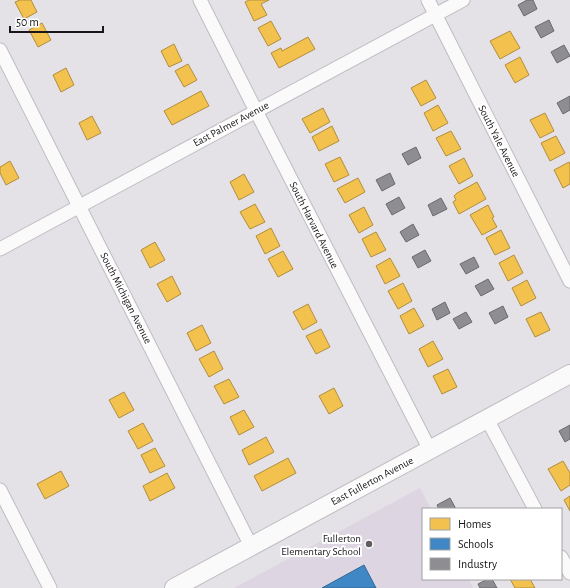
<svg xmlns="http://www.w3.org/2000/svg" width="570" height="588" viewBox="0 0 570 588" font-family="'Alegreya Sans',sans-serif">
<rect width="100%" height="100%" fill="#e4e1e7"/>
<path fill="#ddd5e1" d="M420 488 431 509H423V579H469L473 588H234Z"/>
<g fill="#f2c14e" stroke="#b18e3e">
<path d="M20 0H31L37 12 24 19 15 2Z"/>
<path d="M249 0H269L261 4 267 15 254 21 245 2Z"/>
<path d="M271 21 281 39 268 46 258 28Z"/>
<path d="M42 23 51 40 38 47 29 30Z"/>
<path d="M510 31 520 48 500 59 490 41Z"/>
<path d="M308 37 315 49 279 68 271 53 281 48 282 51Z"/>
<path d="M174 44 182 61 169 67 161 51Z"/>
<path d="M520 57 529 75 515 83 505 65Z"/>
<path d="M188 64 197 80 184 87 175 71Z"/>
<path d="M66 68 74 85 61 92 53 75Z"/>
<path d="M426 80 436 98 421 106 411 88Z"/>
<path d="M201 91 209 106 172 125 164 111Z"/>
<path d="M438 105 448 123 433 131 424 113Z"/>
<path d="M323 108 330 122 310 133 302 119Z"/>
<path d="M545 113 554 131 540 138 530 120Z"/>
<path d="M92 116 101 133 87 140 79 123Z"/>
<path d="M332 126 339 141 319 151 312 137Z"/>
<path d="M451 131 461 149 446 156 436 138Z"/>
<path d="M556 136 565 153 550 161 541 143Z"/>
<path d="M340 157 349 175 334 182 325 164Z"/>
<path d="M464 158 473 176 459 184 449 166Z"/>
<path d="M10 161 19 178 6 185 0 173V167Z"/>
<path d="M569 162 570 165V184L563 188 554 170Z"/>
<path d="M244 174 254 192 239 200 230 182Z"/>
<path d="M358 178 365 192 345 203 337 189Z"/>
<path d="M477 182 486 199 459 214 453 202 456 200 454 196 457 193Z"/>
<path d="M255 204 265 222 250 229 240 212Z"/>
<path d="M488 205 494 217 492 218 497 227 482 235 470 215Z"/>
<path d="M364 207 373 225 359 233 349 215Z"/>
<path d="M271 228 280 246 265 254 256 236Z"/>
<path d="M501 230 510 248 495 255 486 238Z"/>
<path d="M376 232 386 250 371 257 362 239Z"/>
<path d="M155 242 165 260 150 268 141 250Z"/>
<path d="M283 251 293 269 278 277 268 259Z"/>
<path d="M514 255 523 273 508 281 499 263Z"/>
<path d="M390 258 400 276 385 284 376 266Z"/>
<path d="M172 276 181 294 167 302 157 284Z"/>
<path d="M527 280 536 298 521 306 512 288Z"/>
<path d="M403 283 412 301 398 309 388 291Z"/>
<path d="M308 304 317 322 303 330 293 312Z"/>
<path d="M414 308 424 326 409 334 400 316Z"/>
<path d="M541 312 550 330 535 337 526 319Z"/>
<path d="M202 325 211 343 196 351 187 333Z"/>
<path d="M321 329 330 347 316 354 306 336Z"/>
<path d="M433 341 443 359 428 367 419 349Z"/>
<path d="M214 351 223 369 209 377 199 359Z"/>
<path d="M448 369 457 387 442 394 433 376Z"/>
<path d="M229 379 239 397 224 404 214 386Z"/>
<path d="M334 388 343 406 329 414 319 396Z"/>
<path d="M124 392 134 410 119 418 109 400Z"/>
<path d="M244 410 254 427 239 435 230 417Z"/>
<path d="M143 423 153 441 138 449 128 431Z"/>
<path d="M266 437 274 452 249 465 242 450Z"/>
<path d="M155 448 165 466 150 473 141 455Z"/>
<path d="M288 458 296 473 262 491 254 476Z"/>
<path d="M563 461 570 473V485L561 491 548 469Z"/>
<path d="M61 471 69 486 45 499 37 484Z"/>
<path d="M167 473 175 488 150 501 143 486Z"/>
<path d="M570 496V511L564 500Z"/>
<path d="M510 579H530L535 588H515Z"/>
</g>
<path fill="#3f88c5" stroke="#336691" d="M364 565 376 588H322Z"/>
<g fill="#8d8d92" stroke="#6a696e">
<path d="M527 0H533L537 9 524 16 518 5Z"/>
<path d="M549 20 554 31 541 38 535 27Z"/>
<path d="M564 45 570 56 557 63 551 52Z"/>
<path d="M570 96V110L563 114 557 103Z"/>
<path d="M416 147 421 158 408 165 402 154Z"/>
<path d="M390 173 395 184 382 191 376 180Z"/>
<path d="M399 197 405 208 392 215 386 204Z"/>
<path d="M441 198 447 209 433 216 428 205Z"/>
<path d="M413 224 419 235 406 242 400 232Z"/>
<path d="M425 250 431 261 418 268 412 257Z"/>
<path d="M474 257 479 267 466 274 460 264Z"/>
<path d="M488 279 494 289 481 296 475 286Z"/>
<path d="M445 302 450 313 437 320 432 309Z"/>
<path d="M503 306 508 317 495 324 489 313Z"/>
<path d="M466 312 472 322 459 329 453 319Z"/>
<path d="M570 425V439L565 442 559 431Z"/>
<path d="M450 498 456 509H439L437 505Z"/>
<path d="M488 579H492L497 588H480L478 584Z"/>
</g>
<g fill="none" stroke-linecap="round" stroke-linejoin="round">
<g stroke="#bfbcc1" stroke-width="15">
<g id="street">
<path d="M200 0 256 111 430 450"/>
<path d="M428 0 570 281"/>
<path d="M0 50 251 546"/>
<path d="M0 249 463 0"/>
<path d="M487 419 535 509"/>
<path d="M0 490 50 588"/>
<path d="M561 557 570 573"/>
</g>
</g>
<g stroke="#bfbcc1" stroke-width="20">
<path id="secondary" d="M174 588 570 374"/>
</g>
<use href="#street" stroke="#fbfafb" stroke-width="13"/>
<use href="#secondary" stroke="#fbfafb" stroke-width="18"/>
</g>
<circle fill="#5f5d61" stroke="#fff" stroke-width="1.5" cx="369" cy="544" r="4"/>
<g text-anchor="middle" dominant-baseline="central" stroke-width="4" stroke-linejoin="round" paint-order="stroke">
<g font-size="11" fill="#181619" stroke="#fff">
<text transform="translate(231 124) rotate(-28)">East Palmer Avenue</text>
<text transform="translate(499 141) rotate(63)">South Yale Avenue</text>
<text transform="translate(314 225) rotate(63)">South Harvard Avenue</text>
<text transform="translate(126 298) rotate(63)">South Michigan Avenue</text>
<text transform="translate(372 481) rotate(-28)">East Fullerton Avenue</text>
</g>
<g font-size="11" fill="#181619" stroke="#fff" text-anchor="end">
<text x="361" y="538">Fullerton<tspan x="361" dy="13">Elementary School</tspan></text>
</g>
</g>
<rect x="422" y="508" width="140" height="72" fill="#ffffff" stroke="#a3a2a3"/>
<rect x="430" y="518" width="20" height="12" fill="#f2c14e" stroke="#a3a2a3"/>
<text x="458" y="528" font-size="12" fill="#181619">Homes</text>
<rect x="430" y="538" width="20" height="12" fill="#3f88c5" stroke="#a3a2a3"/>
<text x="458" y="548" font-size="12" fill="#181619">Schools</text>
<rect x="430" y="558" width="20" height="12" fill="#8d8d92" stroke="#a3a2a3"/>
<text x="458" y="568" font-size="12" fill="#181619">Industry</text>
<path d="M10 26v6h93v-6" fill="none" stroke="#181619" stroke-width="2"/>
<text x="16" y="26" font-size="12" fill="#181619" stroke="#ffffff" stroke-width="3" paint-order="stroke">50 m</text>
</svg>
